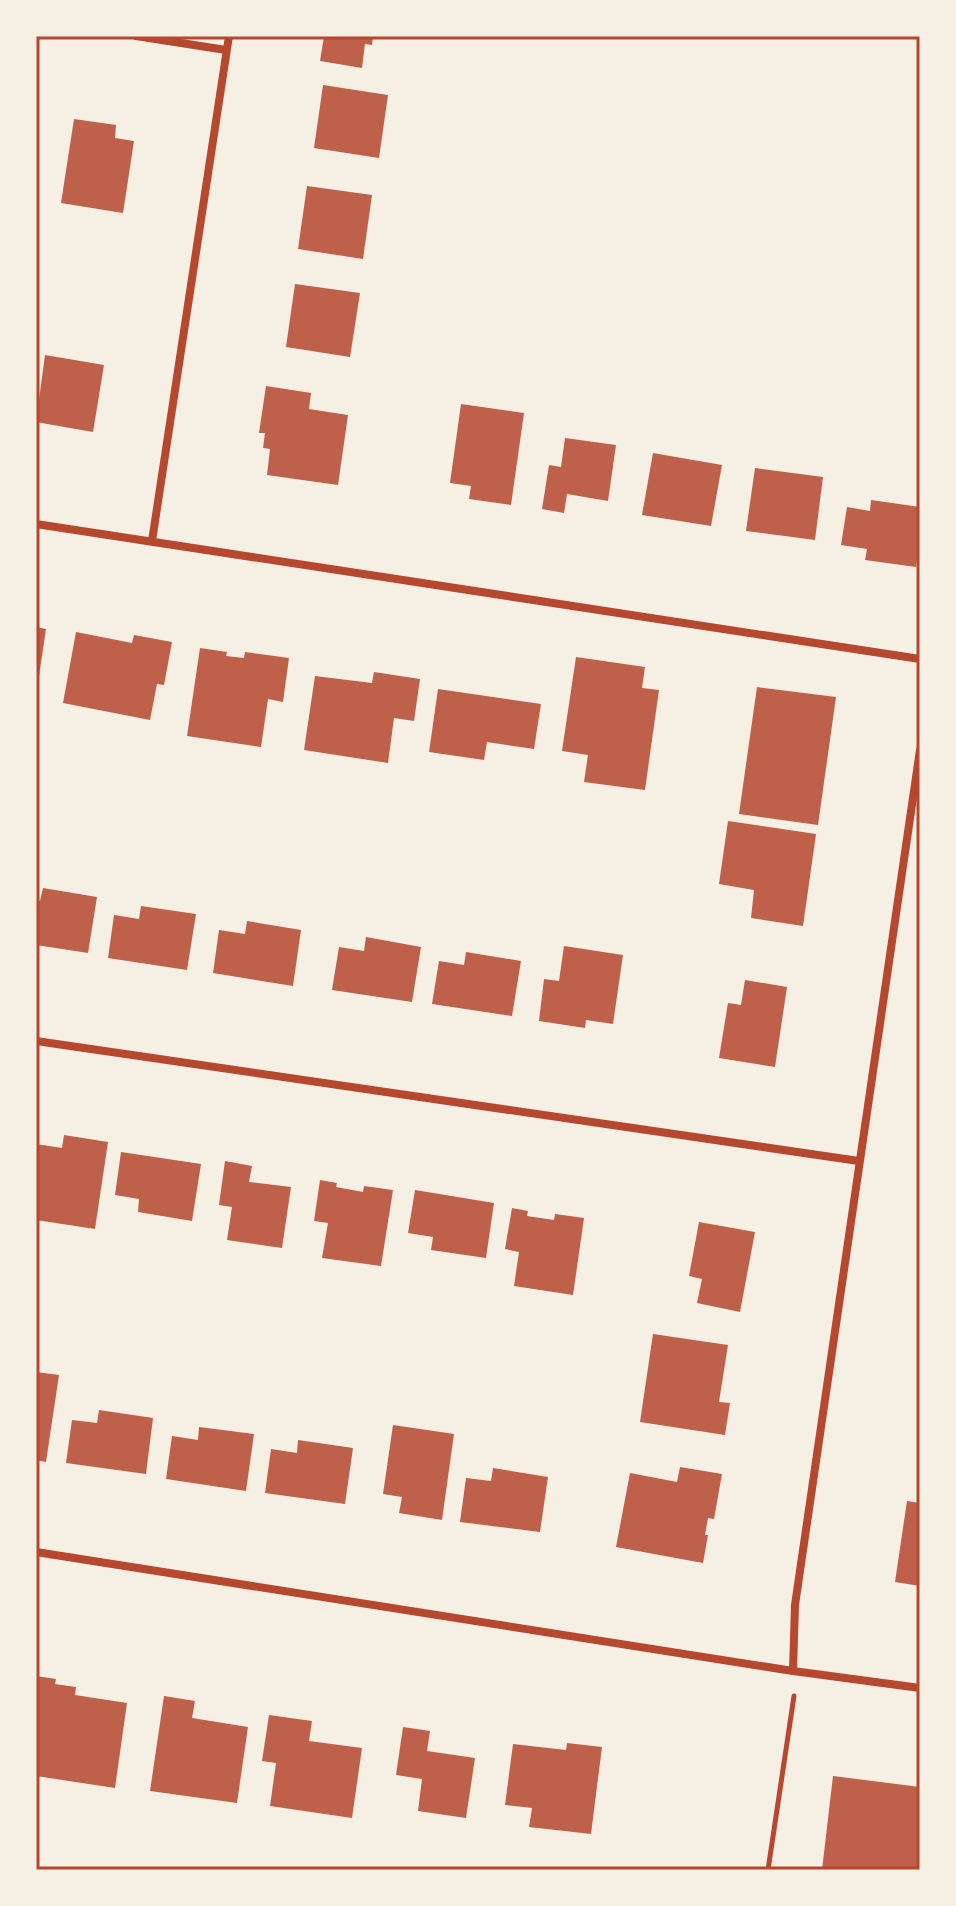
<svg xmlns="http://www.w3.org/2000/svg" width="956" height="1906" viewBox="0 0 956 1906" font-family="Ubuntu,sans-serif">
<rect width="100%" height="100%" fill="#f6efe4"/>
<g fill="#bf614a">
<path d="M324 36H373L372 45 365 44 362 68 320 61Z"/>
<path d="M323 85 388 95 379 158 314 148Z"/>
<path d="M74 119 116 125 115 138 134 141 123 213 61 203Z"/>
<path d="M307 186 372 195 363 259 298 249Z"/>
<path d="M295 284 360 293 350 357 286 347Z"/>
<path d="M45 355 104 365 93 432 36 422Z"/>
<path d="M266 386 311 393 309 409 348 415 338 485 267 475 270 449 263 448 265 433H259Z"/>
<path d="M461 404 524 413 511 505 469 499 471 486 450 483Z"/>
<path d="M565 438 616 445 608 501 567 494 564 513 542 509 549 465 561 467Z"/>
<path d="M653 453 722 465 711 526 642 515Z"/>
<path d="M755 468 823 477 815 540 746 531Z"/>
<path d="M871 500 920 507V538L916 567 865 560 867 549 841 545 847 507 870 511Z"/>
<path d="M36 627 46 629 39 676H36Z"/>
<path d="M76 632 132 643 134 635 172 642 164 685 157 684 150 720 63 703Z"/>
<path d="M200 648 227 652 226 656 244 658 245 652 289 658 283 702 268 699 261 747 187 736Z"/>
<path d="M576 657 645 667 642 688 659 690 645 790 584 782 588 755 562 751Z"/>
<path d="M374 672 420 679 414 721 394 718 388 763 304 750 315 676 372 683Z"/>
<path d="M757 687 836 697 818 825 739 814Z"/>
<path d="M438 689 541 704 534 749 487 742 484 760 429 752Z"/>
<path d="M728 821 816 834 803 926 751 918 754 890 719 884Z"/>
<path d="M43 888 97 897 88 953 36 945V900L40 901Z"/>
<path d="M141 906 196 914 187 970 108 958 114 915 139 919Z"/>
<path d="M247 921 301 930 293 986 213 973 219 930 245 934Z"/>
<path d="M366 937 421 947 412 1002 332 990 339 947 364 951Z"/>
<path d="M564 946 623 955 613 1024 586 1020 585 1028 539 1021 544 979 559 981Z"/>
<path d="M466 952 521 961 512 1016 432 1004 439 961 464 965Z"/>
<path d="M745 980 787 987 775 1067 719 1058 728 1003 741 1005Z"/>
<path d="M64 1135 108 1142 95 1229 36 1220V1144L62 1148Z"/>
<path d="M121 1152 201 1164 192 1221 138 1212 139 1199 115 1195Z"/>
<path d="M225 1161 252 1166 249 1182 291 1187 282 1248 227 1240 232 1207 219 1205Z"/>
<path d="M320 1180 337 1183 336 1187 363 1192 364 1186 393 1190 381 1266 322 1258 328 1223 314 1221Z"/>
<path d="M415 1190 494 1203 486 1258 431 1250 433 1237 408 1233Z"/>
<path d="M512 1208 528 1211 527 1216 554 1220 555 1214 584 1218 573 1295 514 1286 519 1252 505 1249Z"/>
<path d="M699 1222 755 1232 740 1312 697 1303 702 1279 689 1276Z"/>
<path d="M653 1334 728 1345 719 1402 730 1403 725 1435 640 1422Z"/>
<path d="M36 1372 59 1375 46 1462 36 1460Z"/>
<path d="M99 1410 153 1418 146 1474 66 1463 72 1420 97 1423Z"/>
<path d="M393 1425 454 1434 442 1520 399 1513 402 1497 383 1494Z"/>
<path d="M199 1427 254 1434 246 1491 166 1479 172 1436 198 1440Z"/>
<path d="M298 1440 353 1448 345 1504 265 1493 271 1449 297 1453Z"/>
<path d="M680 1467 722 1474 714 1519 708 1518 705 1535H708L703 1563 616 1547 630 1473 677 1482Z"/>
<path d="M493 1468 548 1477 540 1532 460 1522 466 1478 491 1481Z"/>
<path d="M907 1501 920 1503V1586L895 1582Z"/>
<path d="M36 1676 56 1679 55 1684 76 1687 75 1695 127 1703 115 1788 36 1776Z"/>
<path d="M164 1696 195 1701 192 1718 248 1727 237 1803 150 1791Z"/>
<path d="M269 1715 312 1721 309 1741 362 1748 352 1818 270 1806 276 1763 262 1761Z"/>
<path d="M403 1727 430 1731 427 1751 475 1758 466 1818 418 1811 422 1779 396 1775Z"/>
<path d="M567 1743 602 1747 591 1834 529 1827 532 1808 505 1805 513 1744 566 1750Z"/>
<path d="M833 1776 920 1787V1870H822Z"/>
</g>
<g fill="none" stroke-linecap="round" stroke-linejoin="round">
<path stroke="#b5482f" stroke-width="5" d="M768 1870 794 1696"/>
<g stroke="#b5482f" stroke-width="8">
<path d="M136 36 226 50"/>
<path d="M36 524 920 659"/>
<path d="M152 541 229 36"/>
<path d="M36 1041 859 1161"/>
<path d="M36 1552 793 1671 920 1688"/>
<path d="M793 1671 795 1605 920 750"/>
</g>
</g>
<rect width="956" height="1906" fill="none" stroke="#f6efe4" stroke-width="76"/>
<rect x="38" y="38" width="880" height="1830" fill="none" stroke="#b5482f" stroke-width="3"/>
</svg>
